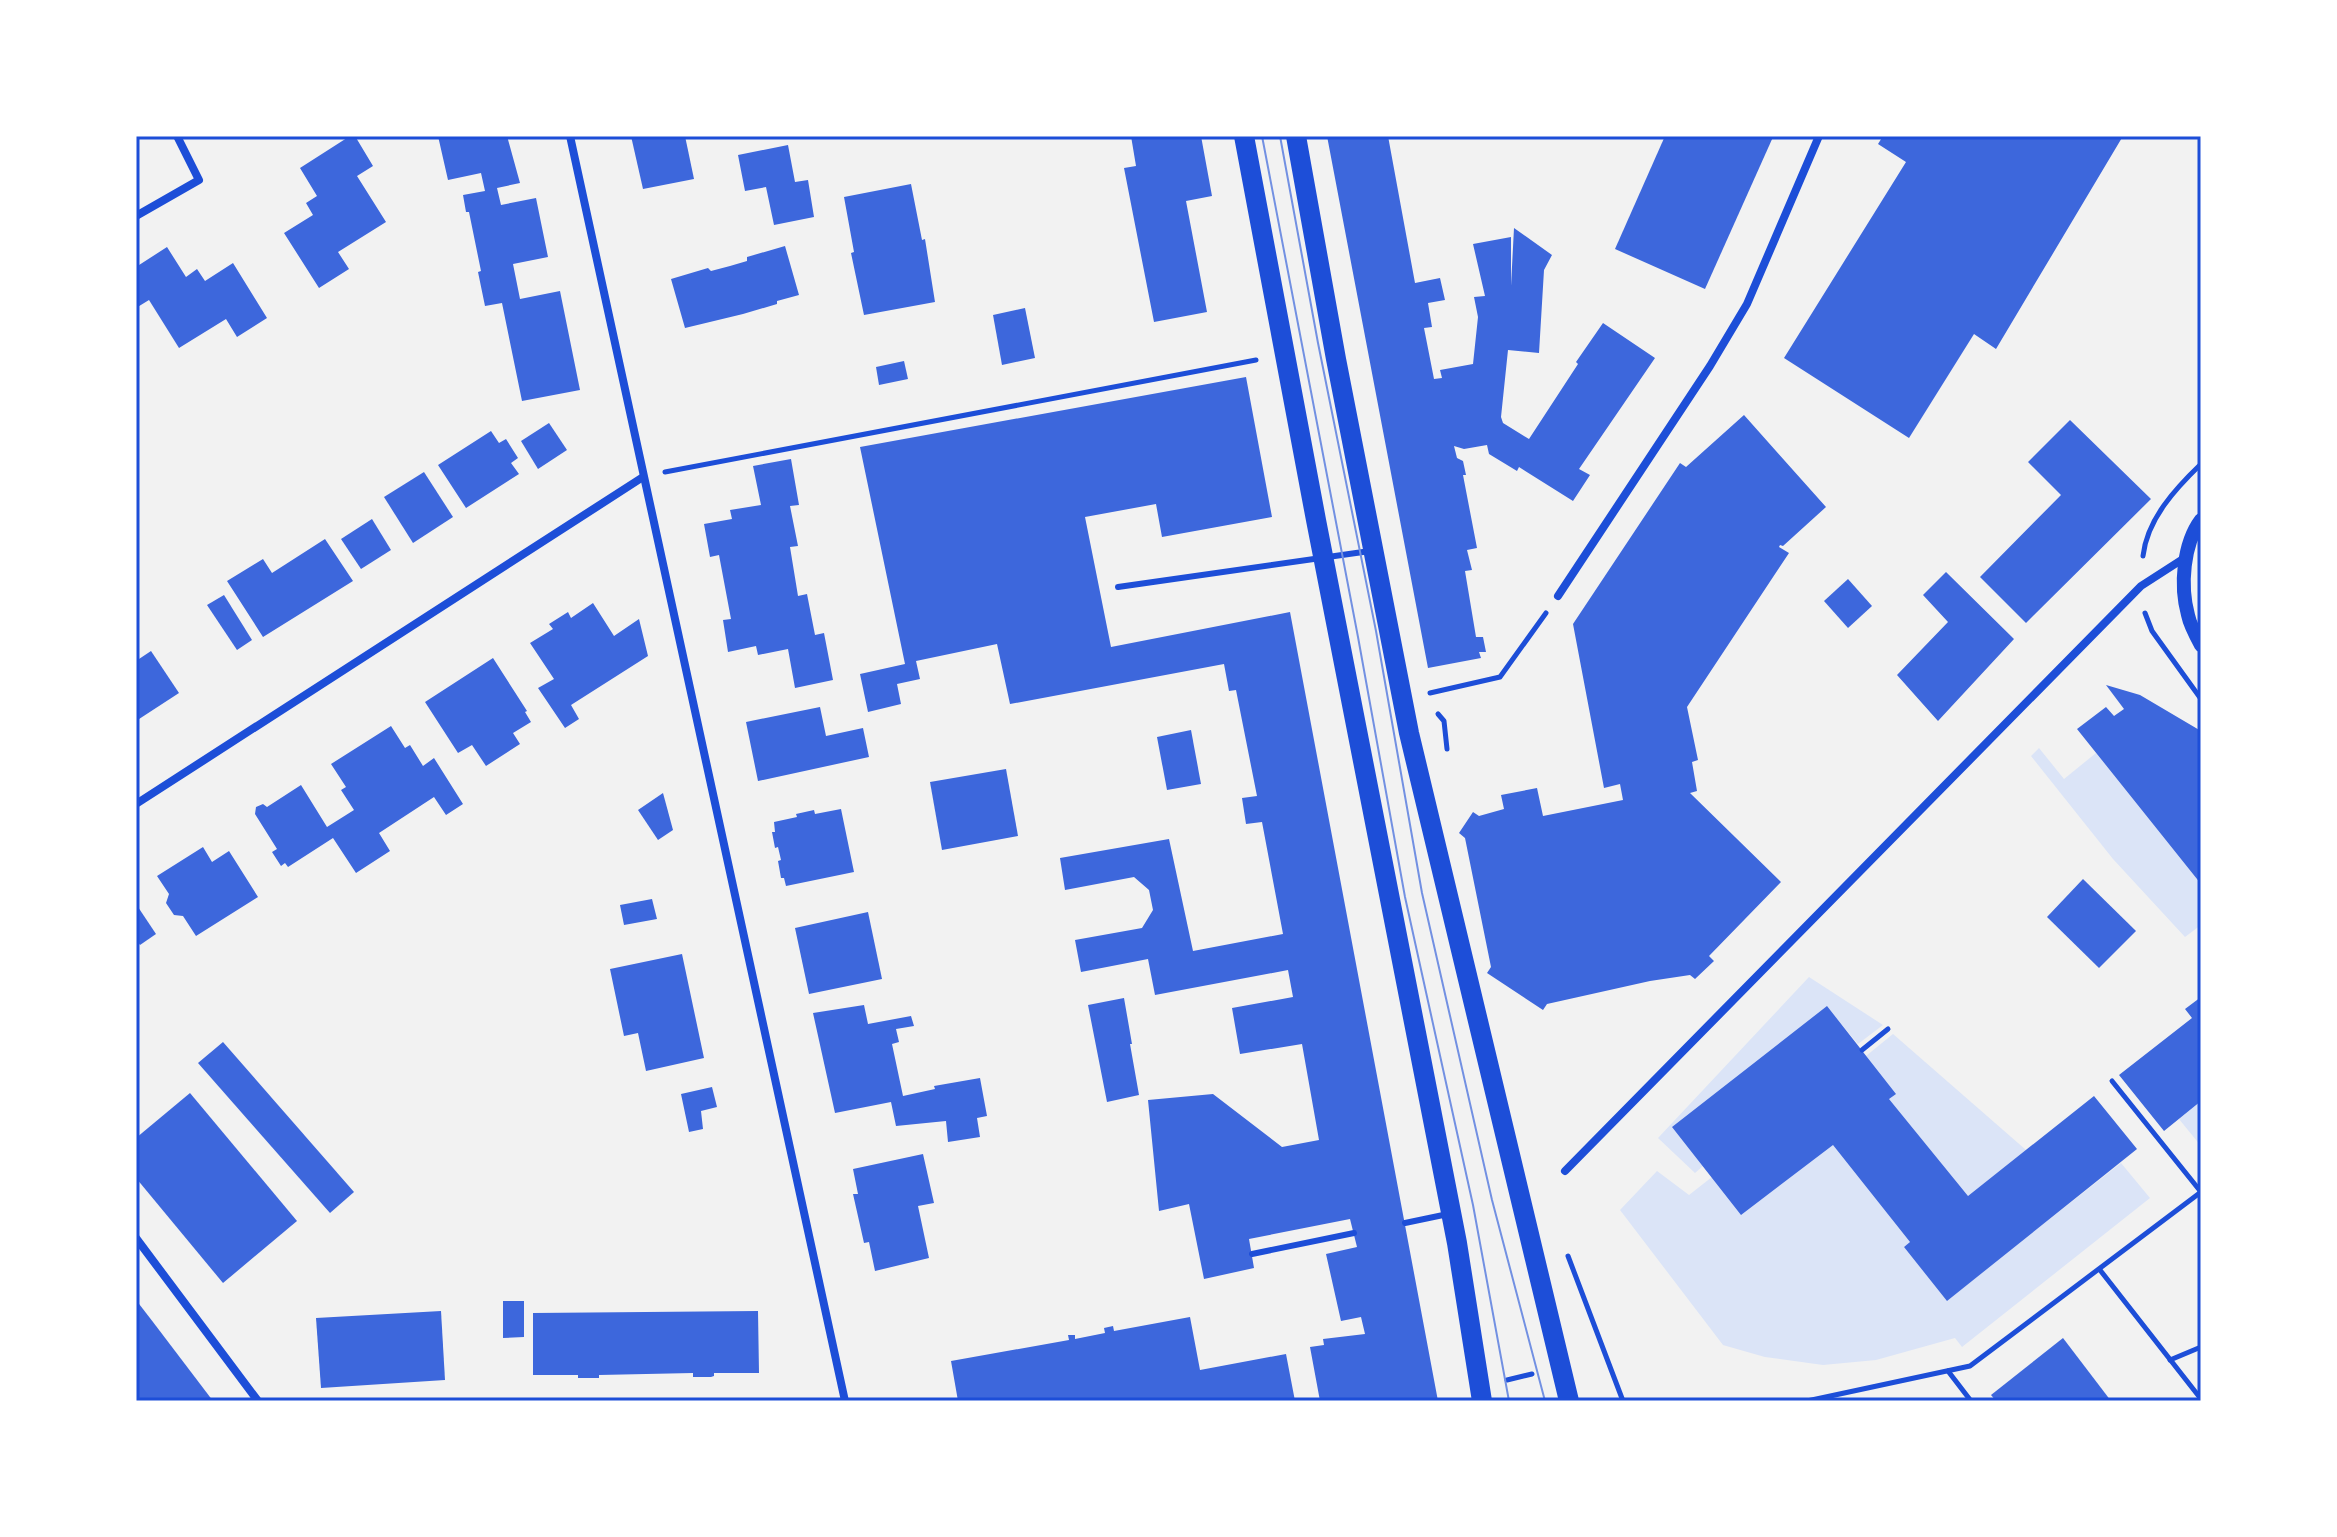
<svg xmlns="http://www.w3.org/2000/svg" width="2337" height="1537" viewBox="0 0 2337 1537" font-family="'Times New Roman',serif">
<rect width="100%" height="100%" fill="#f2f2f2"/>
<g fill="#dbe4f7">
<path d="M2039 748 2064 779 2096 753 2201 884V925L2185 937 2113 859 2031 756Z"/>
<path d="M1809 977 1883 1025 1858 1044 1827 1007 1703 1166 1695 1173 1658 1138Z"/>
<path d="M1893 1034 2026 1150 1968 1196 1889 1099 1866 1056Z"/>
<path d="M2201 1101V1146L2179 1119Z"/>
<path d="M1833 1145 1910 1242 1904 1247 1947 1300 2121 1163 2150 1198 1962 1347 1955 1338 1876 1360 1823 1365 1765 1357 1723 1345 1620 1210 1657 1171 1689 1195 1712 1177Z"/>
</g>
<g fill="#3d67dc">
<path d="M350 136H355L373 166 357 176 386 222 338 252 349 269 319 288 284 233 313 215 306 203 317 196 300 168Z"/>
<path d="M438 136H507L520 183 497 188 501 205 536 198 548 257 513 264 520 299 560 291 580 390 522 401 502 303 485 306 478 272 481 271 469 212H466L463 195 485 191 481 173 448 180Z"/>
<path d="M631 136H685L694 179 643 189Z"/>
<path d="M1131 136H1201L1212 196 1186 201 1207 312 1154 322 1124 168 1136 166Z"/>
<path d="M1327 136H1388L1415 283 1440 278 1445 300 1428 303 1432 327 1424 328 1434 379 1442 378 1440 370 1473 364 1478 317 1474 297 1485 296 1473 244 1511 237V286L1514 228 1552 255 1544 270 1539 353 1508 350 1501 417 1503 423 1529 439 1578 364 1576 362 1603 323 1655 358 1579 469 1590 475 1573 501 1519 467 1517 471 1489 454 1487 445 1464 449 1454 446 1457 458 1463 461 1466 475H1463L1477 548 1467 550 1472 570 1465 571 1476 637H1483L1486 652H1479L1481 658 1428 668Z"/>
<path d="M1665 136 1773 137 1705 289 1615 249Z"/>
<path d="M1883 136H2123L1996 349 1974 334 1909 438 1784 358 1906 162 1878 144Z"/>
<path d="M788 145 795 182 808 180 814 217 774 225 766 187 745 191 738 155Z"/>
<path d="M911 184 922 240 925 239 935 302 864 315 851 253 854 252 844 197Z"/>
<path d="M785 246 799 295 777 301V304L743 314 685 328 671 279 708 268 711 271 730 266 747 261V257Z"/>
<path d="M167 247 186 277 197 269 205 281 233 263 267 318 237 337 226 319 179 348 149 300 136 308V267Z"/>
<path d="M1025 308 1035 358 1002 365 993 315Z"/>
<path d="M904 361 908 379 879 385 876 367Z"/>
<path d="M1246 377 1272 517 1162 537 1156 504 1085 517 1111 647 1290 612 1438 1401H1320L1310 1347 1324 1345 1323 1339 1365 1334 1361 1317 1341 1321 1326 1254 1357 1247 1350 1219 1249 1239 1254 1268 1204 1279 1189 1204 1159 1211 1148 1100 1213 1094 1282 1147 1319 1140 1302 1044 1240 1054 1232 1008 1293 997 1288 970 1155 995 1148 959 1081 972 1075 940 1142 928 1153 910 1149 890 1134 877 1065 890 1060 858 1169 839 1193 951 1283 934 1262 822 1246 824 1242 798 1257 796 1236 690 1229 691 1224 664 1010 704 997 644 916 661 920 679 897 684 901 704 868 712 860 674 905 664 860 447Z"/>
<path d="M1744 415 1826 507 1783 546 1780 545 1779 547 1789 553 1687 707 1698 760 1692 762 1697 791 1690 793 1781 882 1709 956 1714 961 1695 979 1690 975 1650 981 1547 1004 1543 1010 1487 973 1491 967 1465 838 1459 833 1473 812 1479 816 1504 809 1501 795 1537 788 1543 816 1623 800 1620 784 1604 788 1573 624 1680 463 1686 467Z"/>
<path d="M2070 420 2151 499 2026 623 1980 577 2061 495 2028 462Z"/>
<path d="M549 423 567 450 538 469 521 441Z"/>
<path d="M491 431 499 443 506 439 518 458 511 463 519 474 466 508 438 465Z"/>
<path d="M791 459 799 505 790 506 798 546 790 547 798 596 807 594 815 635 824 633 833 680 795 688 788 649 758 655 756 646 728 652 723 620 731 619 719 555 710 557 704 524 732 519 730 510 761 505 753 466Z"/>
<path d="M424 472 453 517 413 543 384 497Z"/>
<path d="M372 519 391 550 361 569 341 539Z"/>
<path d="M325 539 353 581 263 637 227 581 263 559 272 573Z"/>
<path d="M1946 572 2014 639 1938 721 1897 675 1948 622 1923 595Z"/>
<path d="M1848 579 1872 606 1848 628 1824 601Z"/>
<path d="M224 595 252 640 237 650 207 605Z"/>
<path d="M593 603 614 636 639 619 648 656 571 705 579 719 565 728 538 688 554 679 530 643 553 629 549 624 568 612 571 618Z"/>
<path d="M151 651 179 693 136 721V661Z"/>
<path d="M493 658 527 711 525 712 531 722 513 733 520 744 486 766 472 745 458 753 425 702Z"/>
<path d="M2106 685 2140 695 2201 731V884L2077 729 2106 707 2114 716 2124 709Z"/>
<path d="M820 707 826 736 863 728 869 757 758 781 746 722Z"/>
<path d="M391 726 405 748 410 745 423 766 434 758 463 804 446 815 434 797 379 833 390 851 356 873 333 838 288 867 285 863 281 866 272 852 277 849 255 814 256 807 263 804 267 807 301 785 327 827 354 810 341 790 346 787 331 764Z"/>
<path d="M1191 730 1201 784 1167 790 1157 737Z"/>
<path d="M1006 769 1018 836 942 850 930 782Z"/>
<path d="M663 793 673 830 658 840 638 810Z"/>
<path d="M841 809 854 872 786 886 784 878H781L778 861 781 860 778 847 775 848 772 832H775L774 822 797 817 796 814 814 810 815 814Z"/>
<path d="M203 847 212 862 229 851 258 897 196 936 183 916 174 915 166 903 169 894 157 876Z"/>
<path d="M2083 879 2136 931 2099 968 2047 917Z"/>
<path d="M652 899 657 919 624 925 620 905Z"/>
<path d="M136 904 156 934 140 945 136 939Z"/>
<path d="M868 912 882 979 809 994 795 928Z"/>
<path d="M682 954 704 1058 646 1071 638 1033 624 1036 610 969Z"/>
<path d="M2201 997V1101L2164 1131 2119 1075 2192 1018 2185 1009Z"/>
<path d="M1124 998 1132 1044H1130L1139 1095 1107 1102 1088 1005Z"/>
<path d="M864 1005 868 1024 911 1016 914 1026 896 1029 899 1042 892 1044 903 1096 935 1089 934 1086 980 1078 987 1116 977 1118 980 1137 948 1142 946 1121 896 1126 891 1102 835 1113 813 1013Z"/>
<path d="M1827 1006 1896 1094 1889 1099 1968 1196 2094 1096 2137 1149 1947 1301 1904 1247 1910 1242 1833 1145 1741 1215 1672 1127Z"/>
<path d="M223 1042 354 1192 330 1213 198 1063Z"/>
<path d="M712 1087 717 1107 701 1111 703 1129 689 1132 681 1094Z"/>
<path d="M190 1093 297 1221 223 1283 136 1178V1138Z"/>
<path d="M923 1154 934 1203 918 1206 929 1258 875 1271 869 1242 864 1243 853 1194H858L853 1169Z"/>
<path d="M136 1300 153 1322 213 1401H136Z"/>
<path d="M503 1301H524V1337L503 1338Z"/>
<path d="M441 1311 445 1380 321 1388 316 1318Z"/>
<path d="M758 1311 759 1373H714V1376L711 1377H693V1373L599 1375V1378H578V1375H533V1313Z"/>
<path d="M1190 1317 1200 1370 1286 1354 1295 1401H958L951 1361 1069 1340 1068 1335H1075V1339L1105 1333 1104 1328 1113 1326 1114 1331Z"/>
<path d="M2063 1338 2111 1401H1996L1991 1395Z"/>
</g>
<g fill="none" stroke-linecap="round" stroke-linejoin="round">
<g stroke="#1d4ed8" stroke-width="5">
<path d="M665 472 1256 360"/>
<path d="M2143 556C2147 519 2176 488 2201 464"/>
<path d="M2145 613 2152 631 2201 699"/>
<path d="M1430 693 1500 677 1546 613"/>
<path d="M1438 714 1444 721 1447 749"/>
<path d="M1862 1050 1888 1029"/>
<path d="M2112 1081 2201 1192"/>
<path d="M1568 1256 1623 1401"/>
<path d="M2100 1270 2201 1399"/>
<path d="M2170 1360 2201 1347"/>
<path d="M1948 1371 1971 1401"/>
<path d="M1507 1380 1532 1374"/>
<path d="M1807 1401 1970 1366 2201 1192"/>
</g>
<g stroke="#1d4ed8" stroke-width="6">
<path d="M1118 587 1370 551"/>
<path d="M1405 1223 1448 1214"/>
<path d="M1252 1254 1354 1233"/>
</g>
<g stroke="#1d4ed8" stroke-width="8">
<path d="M570 136 845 1401"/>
<path d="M136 216 199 180 177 136"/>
<path d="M1558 596 1710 366 1747 304 1819 136"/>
<path d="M136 804 643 477"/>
<path d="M1565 1171 2141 586 2186 557"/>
<path d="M136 1238 258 1401"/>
</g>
<path stroke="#1d4ed8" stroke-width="14" d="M2201 520C2183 544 2180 586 2188 615 2190 625 2196 636 2201 645"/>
<g stroke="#1d4ed8" stroke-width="20">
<path d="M1244 136 1316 520 1457 1243 1482 1401"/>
<path d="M1296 136 1336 359 1409 733 1569 1401"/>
</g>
<g stroke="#7290e2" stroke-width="2">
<path d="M1262 136 1358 637 1405 897 1473 1205 1509 1401"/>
<path d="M1280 136 1318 343 1376 631 1422 893 1492 1200 1545 1401"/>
</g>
</g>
<rect width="2337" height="1537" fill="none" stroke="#ffffff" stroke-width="276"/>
<rect x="138" y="138" width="2061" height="1261" fill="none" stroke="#1d4ed8" stroke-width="3"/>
</svg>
